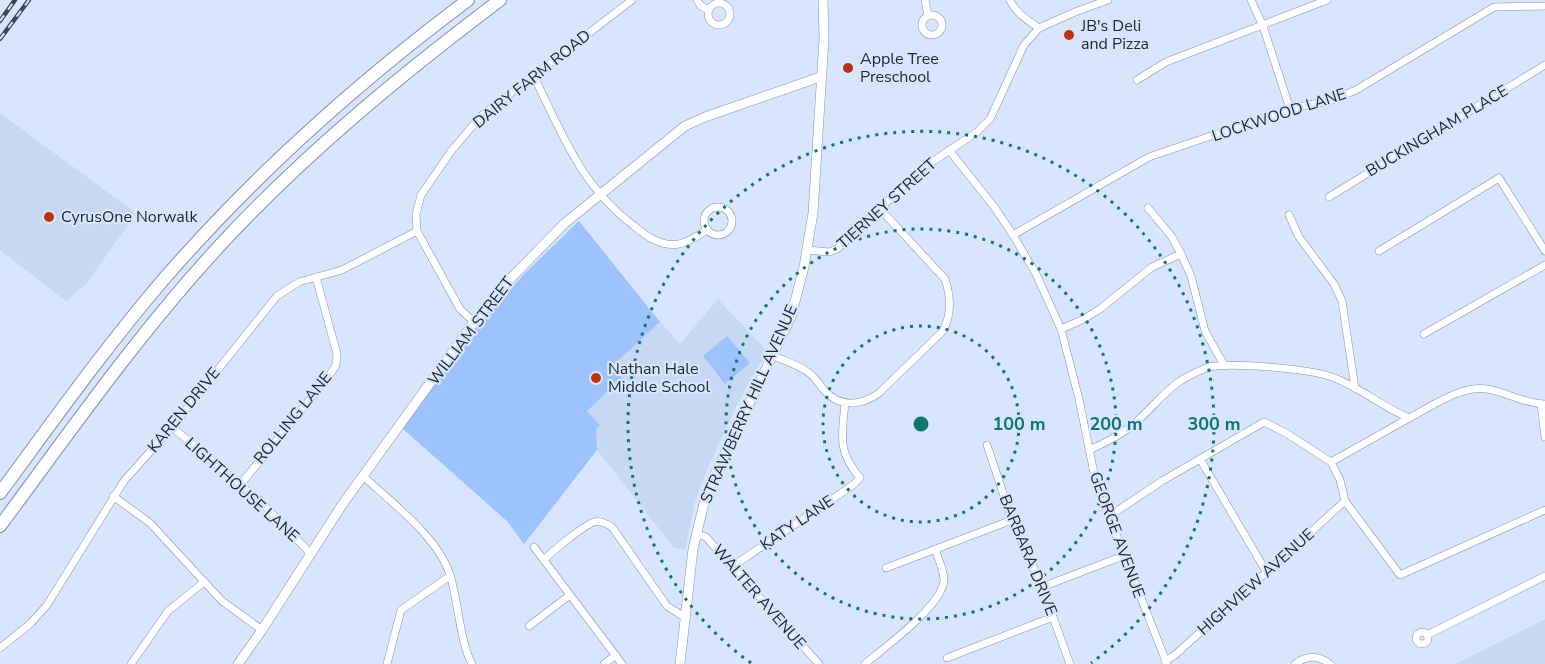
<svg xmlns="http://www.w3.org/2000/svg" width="1545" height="664" viewBox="0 0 1545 664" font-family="'Nunito Sans',sans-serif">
<rect width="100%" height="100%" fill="#d7e6fe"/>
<g fill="#c7d8f5">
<path d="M0 113 133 211V218L86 284 66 301 0 250Z"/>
<path d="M579 221 637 295 680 344 718 299 767 351 737 405 709 465 695 502 685 550 674 548 597 450 524 544 507 521 402 428 476 329 525 273Z"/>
<path d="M1545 619V664H1455Z"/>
</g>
<g fill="#9dc2fe">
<path d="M579 221 660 322 611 367 627 383 617 392 612 387 587 411 600 425 596 429 597 450 524 544 507 521 402 428 476 329 525 273Z"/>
<path d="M727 336 750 363 725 384 703 356Z"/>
</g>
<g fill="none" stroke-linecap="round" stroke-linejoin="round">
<g stroke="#8192ae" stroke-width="8">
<g id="street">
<path d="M697 0 701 6 709 10"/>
<path d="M925 0 928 16"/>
<path d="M1010 0C1016 13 1027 20 1039 28"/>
<path d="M1251 0 1263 26 1290 109"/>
<circle cx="719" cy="14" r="11"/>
<circle cx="932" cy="25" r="10"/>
<path d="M533 75C563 134 579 184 634 226 646 236 661 247 679 244 689 242 699 235 707 230"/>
<path d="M1137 80 1166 62 1327 0"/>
<path d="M949 150 995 208 1013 235 1036 274 1061 329 1079 399 1096 483 1167 664"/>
<path d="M1329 197 1545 65"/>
<circle cx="718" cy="221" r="14"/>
<path d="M1148 208 1172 237 1181 254 1191 276 1205 331 1224 365"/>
<path d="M1289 215 1299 237 1334 284 1342 301 1355 388"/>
<path d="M1013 235 1149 157 1290 109 1332 100 1356 90 1494 7 1545 6"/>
<path d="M808 250 829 252 837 249 923 168 977 132 990 119 1024 45 1039 28 1075 12 1108 0"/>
<path d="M1379 251 1499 178 1545 251"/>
<path d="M474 322 460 309 417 231 416 214 421 195 452 150 481 116 632 0"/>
<path d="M1061 329 1082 320 1100 309 1152 267 1181 254"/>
<path d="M1424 334 1545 265"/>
<path d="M774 356C785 361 798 365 808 372 815 377 819 384 824 390 840 408 861 406 879 393L943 331C952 314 951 297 945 279L881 210"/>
<path d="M1541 404 1545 437"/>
<path d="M172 427 261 502 311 554"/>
<path d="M987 445 1012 520 1042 587 1070 664"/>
<path d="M1089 450C1105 443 1123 434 1136 422 1151 409 1164 392 1180 381 1189 376 1199 370 1209 367 1232 362 1310 369 1332 377 1360 387 1382 407 1409 418 1431 407 1461 385 1487 389 1506 392 1525 404 1545 404"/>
<path d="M1200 459 1267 573"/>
<path d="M1331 462 1409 418"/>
<path d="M363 476C392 503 438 537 450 575 458 600 460 642 472 664"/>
<path d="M240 485 329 376 336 365 337 354 316 277"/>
<path d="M113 496 150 523 222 601 262 630"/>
<path d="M1108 517 1162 481 1264 422 1286 433 1331 462 1340 480 1345 501 1400 575 1545 510"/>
<path d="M697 534 706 537 819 664"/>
<path d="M534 547 622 664"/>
<path d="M544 560C552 551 583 526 594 522 600 520 607 524 612 527L667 606 686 618"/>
<path d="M733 566 853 485 860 478C837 451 842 436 845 403"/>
<path d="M886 568 1012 520"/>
<path d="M1042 587 1123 556"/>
<path d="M529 626 570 595"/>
<circle cx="1422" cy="638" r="6"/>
<path d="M1427 635 1545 576"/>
<path d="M0 648 31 623 47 605 124 481 172 427 277 296 299 282 342 270 417 231"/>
<path d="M947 658 1053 617"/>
<path d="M1165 661 1175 655 1345 501"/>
<path d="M131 664 168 611 204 582"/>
<path d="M387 664 401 610 450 576"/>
<path d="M604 664 616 655"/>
<path d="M865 664C884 648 943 605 944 580 944 570 938 559 935 549"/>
<path d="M1295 664C1307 655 1318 655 1330 664"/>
</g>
</g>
<g stroke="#8192ae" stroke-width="10">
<g id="secondary">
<path d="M238 664 262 630 342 505 474 322 507 282 565 223 685 126 705 117 820 77"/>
<path d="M680 664 693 549 705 499 715 474 791 317 804 267 813 213 824 39 823 0"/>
</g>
</g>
<g stroke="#8192ae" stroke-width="14">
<g id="highway">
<path d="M0 493C53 421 105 348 163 280 254 175 357 83 468 0"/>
<path d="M0 526C72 429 141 330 224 241 308 151 402 74 500 0"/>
</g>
</g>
<use href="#street" stroke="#fff" stroke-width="7"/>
<use href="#secondary" stroke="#fff" stroke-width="9"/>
<use href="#highway" stroke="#fff" stroke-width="12"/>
<g stroke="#3e4653" stroke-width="4.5">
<g id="rail">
<path d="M0 21 15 0"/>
<path d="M0 39 29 0"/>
</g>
</g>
<use href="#rail" stroke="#d7e6fe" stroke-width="2" stroke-dasharray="7" stroke-linecap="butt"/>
</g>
<g fill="none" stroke="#0f766e" stroke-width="3" stroke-dasharray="3 6">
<circle cx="921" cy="424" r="98"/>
<circle cx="921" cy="424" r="195"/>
<path d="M751 663A293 293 0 1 1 1091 663"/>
</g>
<g fill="#bc3308" stroke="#d7e6fe" stroke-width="2">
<circle cx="1069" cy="35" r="6"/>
<circle cx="848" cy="68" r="6"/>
<circle cx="49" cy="217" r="6"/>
<circle cx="596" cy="378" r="6"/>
</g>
<g text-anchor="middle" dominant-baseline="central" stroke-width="4.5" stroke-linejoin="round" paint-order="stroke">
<g font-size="16" fill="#212833" stroke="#d7e6fe" text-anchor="start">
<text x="1081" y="26">JB's Deli<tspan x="1081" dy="18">and Pizza</tspan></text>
<text x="860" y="59">Apple Tree<tspan x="860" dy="18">Preschool</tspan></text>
<text x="61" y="217">CyrusOne Norwalk</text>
<text x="608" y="369">Nathan Hale<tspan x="608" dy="18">Middle School</tspan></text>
</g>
<g font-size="16" fill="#212833" stroke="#d7e6fe">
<text transform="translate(532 79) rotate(-39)">DAIRY FARM ROAD</text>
<text transform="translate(1279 115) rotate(-18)">LOCKWOOD LANE</text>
<text transform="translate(1437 131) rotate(-31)">BUCKINGHAM PLACE</text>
<text transform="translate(887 204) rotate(-42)">TIERNEY STREET</text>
<text transform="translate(471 331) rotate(-53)">WILLIAM STREET</text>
<text transform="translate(749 404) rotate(-66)">STRAWBERRY HILL AVENUE</text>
<text transform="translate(184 410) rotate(-51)">KAREN DRIVE</text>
<text transform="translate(293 418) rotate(-51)">ROLLING LANE</text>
<text transform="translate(242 490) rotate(42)">LIGHTHOUSE LANE</text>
<text transform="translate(797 523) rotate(-34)">KATY LANE</text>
<text transform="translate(1117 535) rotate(70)">GEORGE AVENUE</text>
<text transform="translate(1028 555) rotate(68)">BARBARA DRIVE</text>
<text transform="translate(1256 582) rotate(-42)">HIGHVIEW AVENUE</text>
<text transform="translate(759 597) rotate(49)">WALTER AVENUE</text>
</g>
</g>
<circle cx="921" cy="424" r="9" fill="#0f766e" stroke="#d7e6fe" stroke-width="3"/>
<g font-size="18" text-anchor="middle" font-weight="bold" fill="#0f766e" stroke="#d7e6fe" stroke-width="4.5" stroke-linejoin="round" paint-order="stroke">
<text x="1019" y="430">100 m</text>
<text x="1116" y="430">200 m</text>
<text x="1214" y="430">300 m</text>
</g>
</svg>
